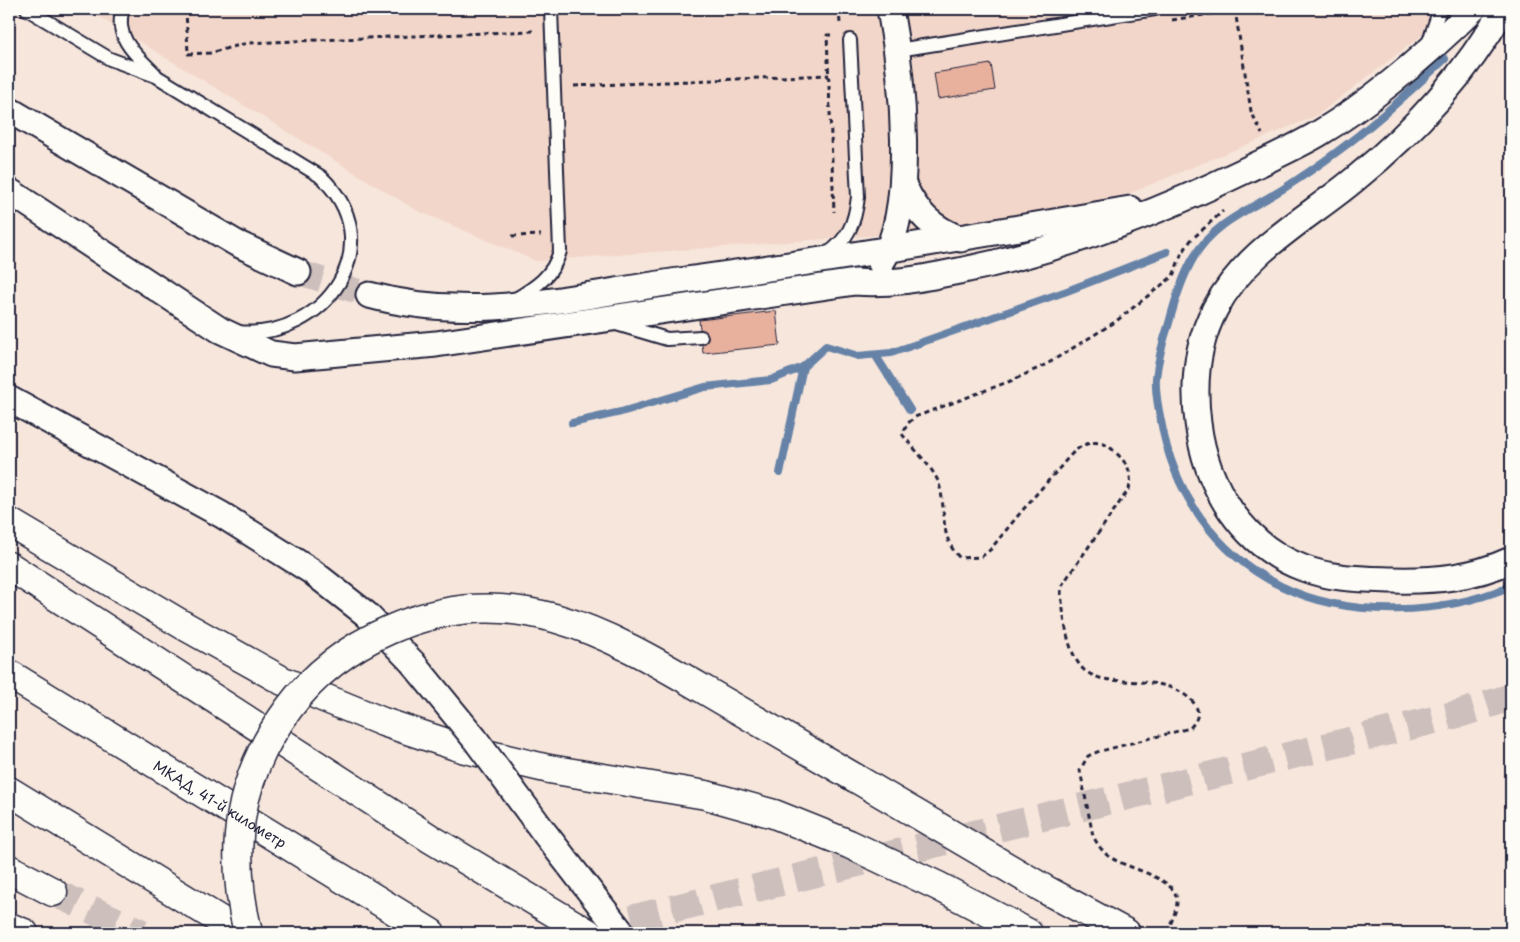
<svg xmlns="http://www.w3.org/2000/svg" width="1520" height="942" viewBox="0 0 1520 942" font-family="'Playpen Sans',sans-serif">
<rect width="100%" height="100%" fill="#f7e6dc"/>
<filter id="ink" filterUnits="userSpaceOnUse"><feTurbulence type="fractalNoise" baseFrequency=".02" numOctaves="2"/><feDisplacementMap in="SourceGraphic" scale="10" xChannelSelector="R" yChannelSelector="G"/><feConvolveMatrix kernelMatrix="1 2 1 2 8 2 1 2 1" color-interpolation-filters="sRGB"/></filter>
<g filter="url(#ink)">
<path fill="#f2d6c9" d="M86 9H1450L1441 21 1316 116 1128 194 945 230 536 261 416 210Z"/>
<g fill="none" stroke-linecap="round" stroke-linejoin="round">
<g stroke="#6683a7" stroke-width="8">
<path d="M1445 59C1409 92 1374 125 1334 154 1318 166 1300 178 1283 189 1251 209 1214 222 1194 257 1182 277 1175 300 1169 323 1163 341 1158 360 1156 378 1155 392 1158 407 1161 421 1173 491 1215 554 1281 586 1348 619 1443 615 1511 586"/>
<path d="M876 356 910 410"/>
<path d="M572 423 621 412 705 387 771 380 803 367 826 346 858 356 891 353 1067 291 1167 252"/>
<path d="M780 473 803 367"/>
</g>
</g>
<g fill="#e8b19e" stroke="#22223b">
<path d="M991 64 995 90 938 99 934 73Z"/>
<path d="M776 311 780 345 703 353 699 320Z"/>
</g>
<g fill="none" stroke-linecap="round" stroke-linejoin="round">
<path stroke="#ccbfbc" stroke-width="25" stroke-dasharray="25 12" stroke-linecap="butt" d="M298 272 369 295"/>
<g stroke="#ccbfbc" stroke-width="28" stroke-dasharray="28 14" stroke-linecap="butt">
<path d="M53 892 142 933"/>
<path d="M591 929 1462 713 1511 697"/>
</g>
<g stroke="#22223b" stroke-width="16">
<g id="lane">
<path d="M27 9 110 59 156 76 320 176C393 243 326 341 237 332"/>
<path d="M123 9C113 37 137 56 155 74"/>
<path d="M1428 44 1440 9"/>
<path d="M898 50 1155 9"/>
<path d="M827 254C849 239 855 222 858 197L850 40"/>
<path d="M514 300C536 287 553 276 560 251L551 9"/>
<path d="M613 323 667 339 701 337"/>
</g>
</g>
<g stroke="#22223b" stroke-width="29">
<g id="street">
<path d="M1503 9C1466 74 1413 132 1355 179 1307 219 1245 251 1215 309 1196 345 1193 384 1198 423 1206 486 1242 545 1303 568 1331 579 1362 579 1392 580 1434 581 1472 578 1511 560"/>
<path d="M9 110 236 243 298 272"/>
<path d="M904 186C916 213 933 229 961 239"/>
<path d="M9 191 220 330 271 354 295 357 436 344 855 282C891 285 924 278 959 271 1058 251 1153 215 1244 171 1269 159 1294 148 1318 134 1375 100 1426 55 1473 9"/>
<path d="M881 263C917 208 902 73 890 9"/>
<path d="M369 295C476 324 573 296 679 281 830 260 980 235 1130 209"/>
<path d="M9 399 222 515 311 571 366 614 412 662"/>
<path d="M546 835 622 933"/>
</g>
</g>
<g stroke="#22223b" stroke-width="31">
<g id="primary">
<path d="M9 566 431 839 588 933"/>
<path d="M9 927 24 933"/>
</g>
</g>
<g stroke="#22223b" stroke-width="31">
<g id="highway">
<path d="M9 522 183 625 283 681 383 722 465 749 549 769 706 795 774 814 849 844 938 886 1028 933"/>
<path id="s1" d="M9 674 431 933"/>
<path d="M857 779 1048 891 1126 933"/>
<path d="M9 791 241 933"/>
<path d="M9 869 53 892"/>
</g>
</g>
<g stroke="#22223b" stroke-width="3" stroke-dasharray="5 4" stroke-linecap="butt">
<path d="M186 9 188 54 210 53 247 43 533 31"/>
<path d="M839 9 840 24"/>
<path d="M1235 10 1244 9"/>
<path d="M1172 20 1235 10 1251 111 1262 134"/>
<path d="M831 35H827L834 212"/>
<path d="M574 86 829 75"/>
<path d="M512 236 541 235"/>
<path d="M1168 932C1170 923 1177 911 1177 902 1178 876 1124 869 1107 855 1101 850 1097 843 1093 836L1080 770 1088 756 1097 752 1190 728C1198 719 1201 712 1193 702 1170 677 1133 684 1103 679 1096 677 1088 674 1083 669 1066 651 1064 616 1061 593L1062 585 1129 489C1133 472 1127 463 1115 452 1107 443 1096 440 1084 445 1073 450 1065 462 1057 471 1033 497 1011 524 990 550L981 557 960 558C937 535 948 509 938 481 932 467 912 447 902 434L908 423 915 417 1013 380 1047 364 1115 322 1173 276 1181 255 1191 240 1223 211"/>
</g>
<use href="#lane" stroke="#fdfcf7" stroke-width="12"/>
<use href="#street" stroke="#fdfcf7" stroke-width="25"/>
<use href="#primary" stroke="#fdfcf7" stroke-width="28"/>
<use href="#highway" stroke="#fdfcf7" stroke-width="28"/>
<g stroke="#22223b" stroke-width="29" stroke-linecap="butt">
<path id="street-bridge" d="M412 662 475 739 546 835"/>
</g>
<g stroke="#22223b" stroke-width="31" stroke-linecap="butt">
<path id="highway-bridge" d="M248 933C228 849 237 778 289 708 315 673 350 647 389 630 511 577 604 631 708 692 757 721 807 750 857 779"/>
</g>
<use href="#street-bridge" stroke="#fdfcf7" stroke-width="25"/>
<use href="#highway-bridge" stroke="#fdfcf7" stroke-width="28"/>
</g>
</g>
<g text-anchor="middle" dominant-baseline="central" stroke-width="4" stroke-linejoin="round" paint-order="stroke">
<g font-size="14" fill="#22223b" stroke="#fdfcf7">
<text stroke="none"><textPath href="#s1" startOffset="248">МКАД, 41-й километр</textPath></text>
</g>
</g>
<rect width="1520" height="942" fill="none" stroke="#fdfcf7" stroke-width="30"/>
<rect x="15" y="15" width="1490" height="912" fill="none" stroke="#22223b" stroke-width="2" filter="url(#ink)"/>
</svg>
